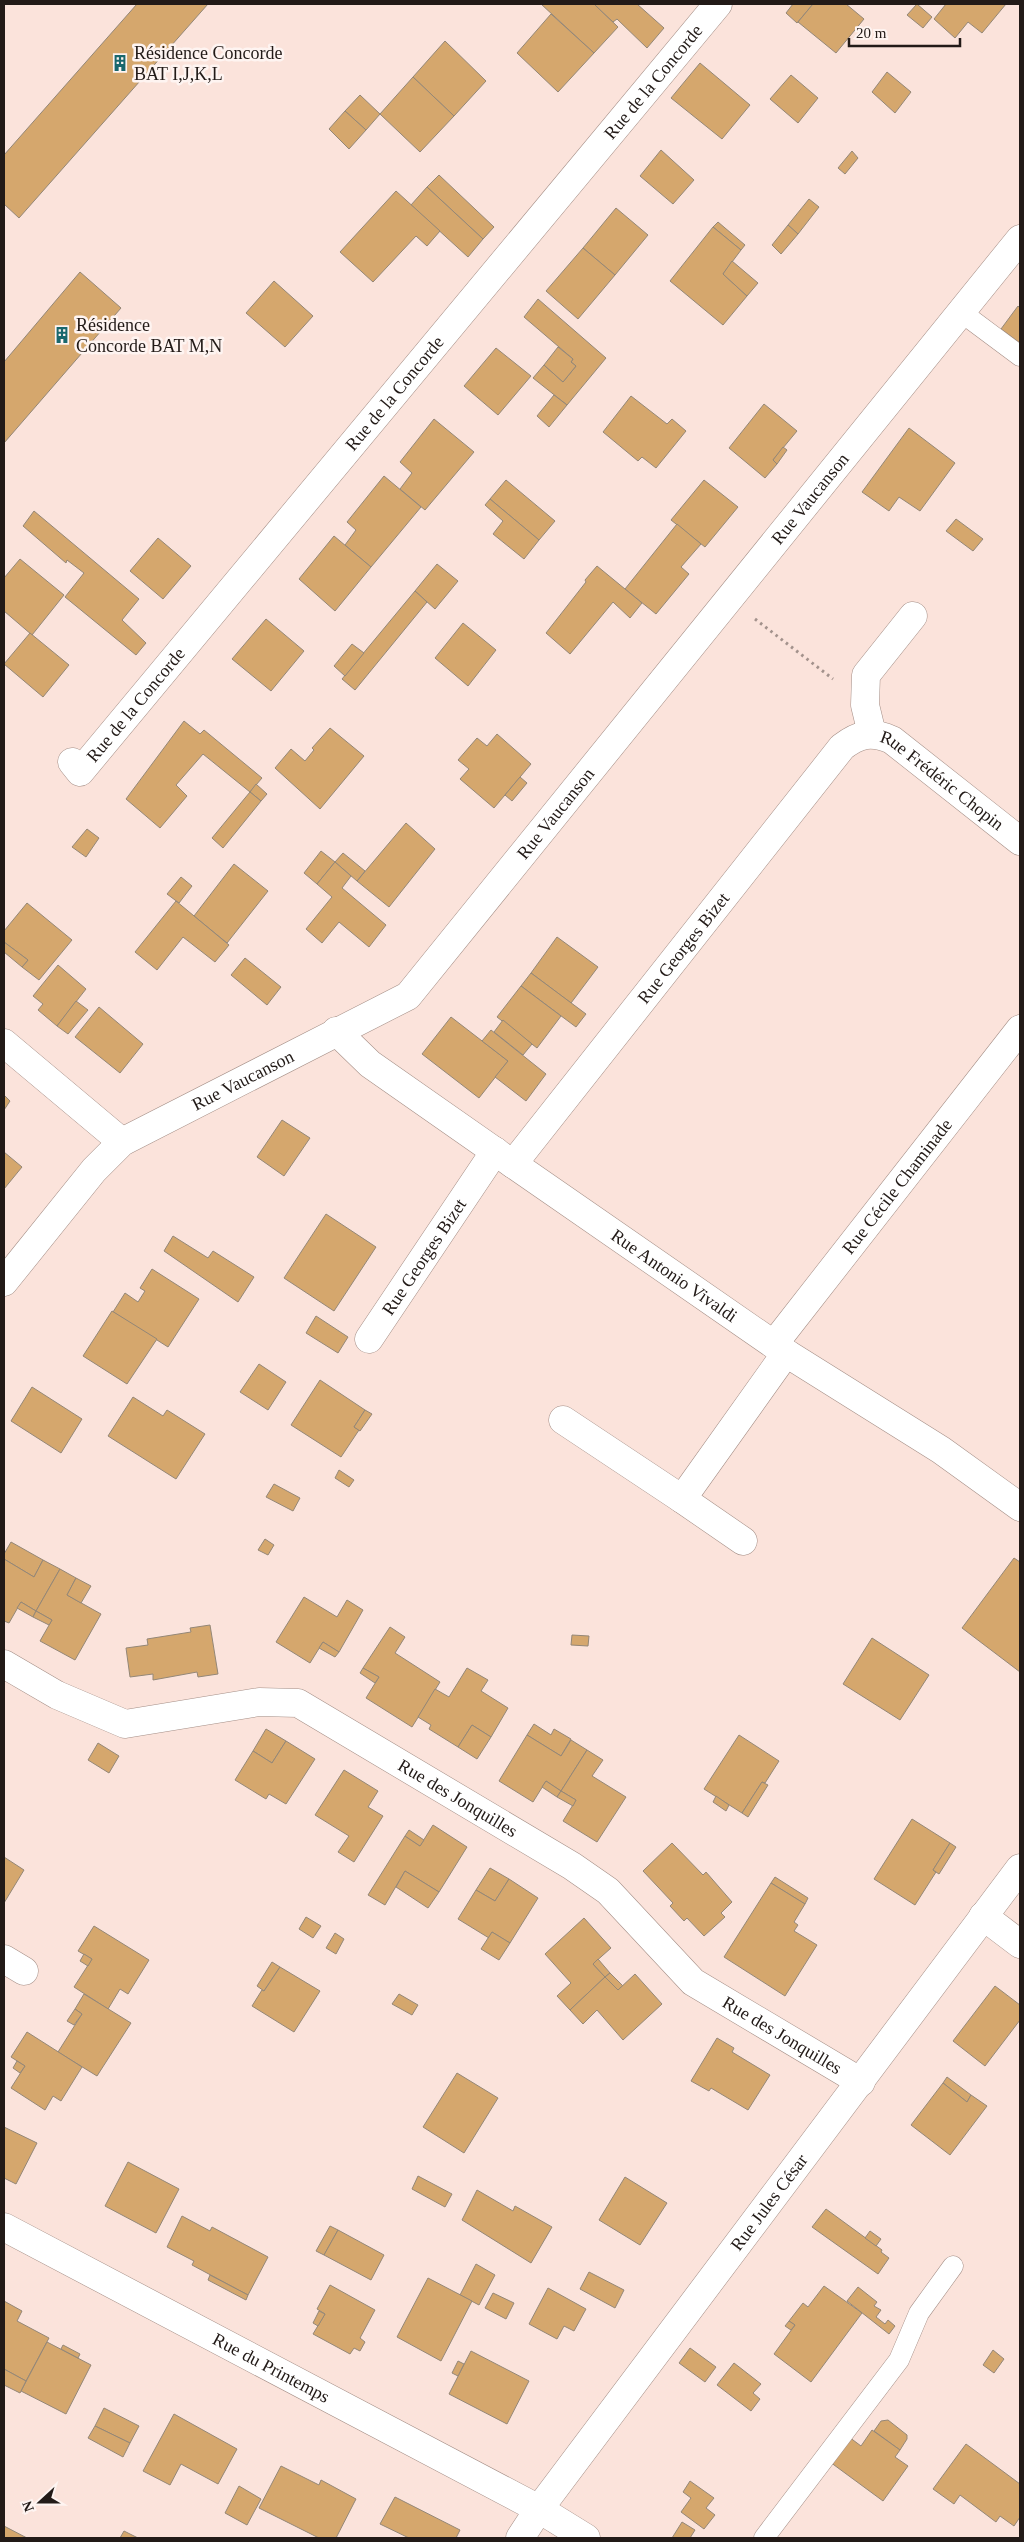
<svg xmlns="http://www.w3.org/2000/svg" width="1024" height="2542" viewBox="0 0 1024 2542" font-family="Georgia,serif">
<rect width="100%" height="100%" fill="#fbe3db"/>
<g fill="#d5a76d" stroke="#948777">
<path d="M137 4H208L19 218 4 204V155Z"/>
<path d="M541 4H594L618 27 594 53Z"/>
<path d="M597 4H637L664 28 647 48 617 19 613 22 595 5Z"/>
<path d="M793 4H813L797 23 786 13Z"/>
<path d="M813 4H846L864 19 836 53 798 22Z"/>
<path d="M917 4 932 17 923 28 907 15Z"/>
<path d="M946 4H1006L982 33 968 22 955 38 934 19Z"/>
<path d="M551 14 594 53 558 92 517 53Z"/>
<path d="M445 41 486 81 454 116 413 77Z"/>
<path d="M700 63 750 105 722 139 671 98Z"/>
<path d="M887 72 911 92 895 113 872 92Z"/>
<path d="M791 75 818 98 798 123 770 99Z"/>
<path d="M413 77 454 116 420 152 380 114Z"/>
<path d="M360 95 380 114 366 130 345 111Z"/>
<path d="M345 111 366 130 349 149 329 129Z"/>
<path d="M661 150 694 180 673 204 640 176Z"/>
<path d="M852 151 858 158 845 174 838 168Z"/>
<path d="M439 175 494 227 483 239 427 187Z"/>
<path d="M427 187 483 239 468 257 411 205Z"/>
<path d="M396 191 440 231 427 246 416 236 373 282 340 252Z"/>
<path d="M809 199 819 207 798 234 788 225Z"/>
<path d="M616 208 648 235 615 275 583 248Z"/>
<path d="M718 222 745 245 741 250 713 227Z"/>
<path d="M788 225 798 234 781 254 772 245Z"/>
<path d="M713 227 741 250 723 274 747 296 723 325 670 281Z"/>
<path d="M583 248 615 275 578 319 546 291Z"/>
<path d="M732 261 758 283 747 296 723 274Z"/>
<path d="M80 272 121 308 4 443V362Z"/>
<path d="M274 281 313 316 285 347 246 313Z"/>
<path d="M538 299 606 358 567 405 533 378 544 365 563 382 576 366 571 362 573 359 524 317Z"/>
<path d="M1018 306 1020 308V343L1001 329Z"/>
<path d="M558 347 573 359 571 362 576 366 563 382 544 365Z"/>
<path d="M496 348 531 376 498 415 464 386Z"/>
<path d="M554 395 567 405 549 427 537 416Z"/>
<path d="M631 396 667 424 672 419 686 431 656 468 642 457 638 461 603 432Z"/>
<path d="M764 404 797 431 773 460 777 464 765 478 729 448Z"/>
<path d="M434 419 474 452 425 510 400 489 412 473 400 462Z"/>
<path d="M909 428 955 463 920 511 899 497 889 511 862 492Z"/>
<path d="M783 447 787 450 777 464 773 460Z"/>
<path d="M384 476 421 507 371 567 345 545 356 530 347 522Z"/>
<path d="M506 480 555 521 539 540 490 499Z"/>
<path d="M704 480 738 507 705 547 671 520Z"/>
<path d="M490 499 539 540 524 559 493 534 503 521 485 505Z"/>
<path d="M34 511 139 599 122 620 146 643 136 655 65 597 84 573 67 560 66 563 23 526Z"/>
<path d="M956 519 983 539 973 551 946 531Z"/>
<path d="M677 524 701 544 681 567 689 574 656 614 625 589Z"/>
<path d="M334 536 371 567 335 611 299 579Z"/>
<path d="M158 538 191 566 163 599 130 571Z"/>
<path d="M20 559 64 595 32 635 4 611V578Z"/>
<path d="M437 564 458 581 435 609 415 591Z"/>
<path d="M597 566 642 603 630 618 613 602 570 654 546 633 586 582 585 580Z"/>
<path d="M415 591 427 602 355 690 342 679Z"/>
<path d="M266 619 304 651 271 691 232 659Z"/>
<path d="M463 623 496 650 468 686 435 658Z"/>
<path d="M30 633 69 665 43 697 4 664Z"/>
<path d="M352 644 364 653 345 676 334 666Z"/>
<path d="M184 721 200 734 204 730 262 778 250 792 203 754 176 785 187 796 160 828 126 799Z"/>
<path d="M330 728 364 756 320 809 275 768 291 749 305 761 314 750 312 748Z"/>
<path d="M497 734 531 764 494 808 460 779 469 769 458 760 477 738 487 746Z"/>
<path d="M520 777 527 783 512 801 505 795Z"/>
<path d="M256 784 267 794 261 801 250 792Z"/>
<path d="M250 792 261 801 223 848 212 838Z"/>
<path d="M406 823 435 849 389 907 357 881Z"/>
<path d="M87 829 99 838 86 857 72 847Z"/>
<path d="M321 851 335 862 317 884 304 873Z"/>
<path d="M343 853 365 871 357 881 335 862Z"/>
<path d="M335 862 351 876 342 888 386 925 369 947 339 922 322 943 306 929 332 897 317 884Z"/>
<path d="M234 864 268 891 227 943 194 916Z"/>
<path d="M181 877 192 886 179 903 167 894Z"/>
<path d="M176 901 229 945 215 962 183 937 157 970 135 952Z"/>
<path d="M27 903 72 940 39 980 22 967 28 960 4 942V931Z"/>
<path d="M557 937 598 967 571 1003 531 973Z"/>
<path d="M4 942 28 960 22 967 4 952Z"/>
<path d="M245 958 281 987 267 1005 231 975Z"/>
<path d="M58 965 86 989 57 1026 38 1010 43 1004 33 996Z"/>
<path d="M531 973 586 1014 576 1027 521 986Z"/>
<path d="M521 986 561 1016 537 1048 497 1017Z"/>
<path d="M76 1001 88 1010 68 1034 57 1026Z"/>
<path d="M99 1007 143 1044 120 1073 75 1037Z"/>
<path d="M451 1017 508 1061 479 1098 422 1054Z"/>
<path d="M503 1020 532 1044 523 1055 494 1032Z"/>
<path d="M491 1030 546 1074 526 1101 495 1077 508 1061 482 1041Z"/>
<path d="M4 1095 10 1101 4 1110Z"/>
<path d="M282 1120 310 1138 284 1176 257 1157Z"/>
<path d="M4 1152 22 1167 4 1189Z"/>
<path d="M326 1214 376 1247 334 1311 284 1278Z"/>
<path d="M173 1236 208 1258 213 1251 254 1277 238 1302 164 1251Z"/>
<path d="M152 1269 199 1299 168 1347 113 1312 125 1293 138 1302 145 1291 140 1288Z"/>
<path d="M112 1311 157 1339 127 1384 83 1356Z"/>
<path d="M316 1316 348 1337 338 1353 306 1333Z"/>
<path d="M259 1364 286 1382 268 1410 240 1392Z"/>
<path d="M320 1380 365 1410 354 1427 359 1430 341 1457 291 1425Z"/>
<path d="M32 1387 82 1419 61 1453 11 1421Z"/>
<path d="M133 1397 163 1416 167 1410 205 1434 176 1479 108 1436Z"/>
<path d="M365 1410 372 1414 360 1431 354 1427Z"/>
<path d="M339 1470 354 1480 349 1487 335 1478Z"/>
<path d="M274 1484 300 1498 293 1511 266 1497Z"/>
<path d="M265 1539 274 1545 268 1555 258 1550Z"/>
<path d="M11 1542 43 1560 34 1577 4 1559V1554Z"/>
<path d="M1014 1558 1020 1562V1672L962 1628Z"/>
<path d="M4 1559 34 1577 43 1560 60 1569 36 1611 21 1602 9 1623 4 1621Z"/>
<path d="M60 1569 76 1578 67 1595 101 1614 75 1660 40 1641 52 1620 36 1611Z"/>
<path d="M76 1578 91 1586 81 1603 67 1595Z"/>
<path d="M304 1597 337 1617 347 1600 363 1610 339 1652 323 1642 310 1663 276 1642Z"/>
<path d="M21 1602 36 1611 33 1617 17 1608Z"/>
<path d="M36 1611 52 1620 49 1625 33 1617Z"/>
<path d="M210 1625 218 1674 198 1677 197 1672 153 1680V1674L130 1677 126 1648 148 1645 147 1639 191 1632 190 1628Z"/>
<path d="M390 1627 405 1637 395 1653 440 1682 412 1727 366 1698 379 1677 363 1668Z"/>
<path d="M572 1635 589 1636 588 1646 571 1645Z"/>
<path d="M872 1638 929 1675 900 1720 843 1684Z"/>
<path d="M323 1642 339 1652 335 1657 319 1648Z"/>
<path d="M363 1668 379 1677 375 1683 360 1673Z"/>
<path d="M467 1668 488 1680 481 1691 508 1708 491 1737 472 1725 458 1747 429 1729 431 1725 418 1717 435 1689 449 1697Z"/>
<path d="M534 1724 551 1735 554 1729 571 1739 561 1756 527 1735Z"/>
<path d="M472 1725 491 1737 477 1759 458 1747Z"/>
<path d="M266 1729 286 1741 272 1763 253 1751Z"/>
<path d="M527 1735 561 1756 571 1740 587 1750 561 1791 546 1781 533 1802 499 1781Z"/>
<path d="M739 1735 779 1761 765 1783 762 1782 742 1813 704 1789Z"/>
<path d="M286 1741 315 1759 286 1804 269 1794 266 1799 235 1780 253 1751 272 1763Z"/>
<path d="M98 1743 119 1756 109 1773 88 1760Z"/>
<path d="M587 1750 603 1760 592 1776 626 1797 597 1842 563 1821 576 1800 561 1791Z"/>
<path d="M344 1770 378 1791 368 1807 383 1816 354 1862 338 1852 349 1836 315 1815Z"/>
<path d="M546 1781 561 1791 557 1797 542 1787Z"/>
<path d="M762 1782 768 1785 748 1817 742 1813Z"/>
<path d="M561 1791 576 1800 573 1806 557 1797Z"/>
<path d="M716 1796 729 1805 726 1811 713 1802Z"/>
<path d="M912 1819 950 1843 933 1870 936 1872 915 1905 874 1879Z"/>
<path d="M433 1825 467 1847 439 1892 405 1871 385 1905 368 1895 405 1836 420 1846Z"/>
<path d="M409 1830 424 1840 420 1846 405 1836Z"/>
<path d="M672 1843 703 1875 706 1872 732 1902 721 1913 725 1917 704 1936 687 1918 684 1921 670 1906 673 1903 643 1871Z"/>
<path d="M950 1843 956 1847 939 1874 933 1870Z"/>
<path d="M4 1857 24 1870 4 1903Z"/>
<path d="M490 1868 509 1879 495 1901 476 1890Z"/>
<path d="M405 1871 439 1892 428 1908 396 1887Z"/>
<path d="M775 1877 808 1898 805 1904 771 1883Z"/>
<path d="M509 1879 538 1898 510 1943 492 1932 489 1938 458 1919 476 1890 495 1901Z"/>
<path d="M771 1883 805 1904 794 1922 798 1925 794 1931 817 1945 785 1996 724 1957Z"/>
<path d="M306 1917 321 1926 313 1938 299 1929Z"/>
<path d="M584 1918 611 1948 593 1964 605 1977 570 2010 557 1996 571 1983 545 1954Z"/>
<path d="M94 1926 149 1960 128 1994 120 1989 108 2009 74 1987 92 1959 78 1951Z"/>
<path d="M492 1932 510 1943 499 1960 481 1949Z"/>
<path d="M335 1933 344 1939 336 1954 326 1948Z"/>
<path d="M84 1954 92 1959 88 1966 80 1961Z"/>
<path d="M598 1959 610 1973 605 1977 593 1964Z"/>
<path d="M272 1962 280 1967 264 1991 257 1986Z"/>
<path d="M280 1967 320 1991 294 2032 252 2006 262 1990 264 1991Z"/>
<path d="M610 1973 623 1986 618 1990 605 1977Z"/>
<path d="M635 1974 662 2004 623 2040 597 2010 583 2024 570 2010 605 1977 618 1990Z"/>
<path d="M995 1986 1020 2005V2020L985 2066 953 2041Z"/>
<path d="M84 1994 131 2023 97 2076 58 2052 82 2014 75 2009Z"/>
<path d="M399 1994 418 2005 412 2015 392 2004Z"/>
<path d="M75 2009 82 2014 74 2025 67 2021Z"/>
<path d="M27 2032 82 2067 61 2101 53 2096 45 2110 11 2088 25 2066 11 2057Z"/>
<path d="M717 2038 734 2048 732 2052 770 2075 748 2110 711 2088 709 2091 691 2081Z"/>
<path d="M17 2061 25 2066 20 2073 13 2068Z"/>
<path d="M457 2073 498 2098 464 2153 423 2127Z"/>
<path d="M947 2077 971 2095 967 2102 943 2083Z"/>
<path d="M943 2083 967 2102 971 2095 987 2106 950 2155 911 2125Z"/>
<path d="M4 2127 37 2143 16 2184 4 2178Z"/>
<path d="M128 2162 179 2189 156 2233 105 2206Z"/>
<path d="M418 2176 452 2194 445 2207 412 2189Z"/>
<path d="M625 2177 667 2203 640 2245 599 2220Z"/>
<path d="M477 2190 513 2211 515 2206 552 2227 531 2263 462 2220Z"/>
<path d="M826 2209 882 2250 881 2252 889 2258 878 2274 812 2227Z"/>
<path d="M182 2216 210 2231 212 2227 268 2257 248 2295 192 2265 194 2261 167 2247Z"/>
<path d="M330 2226 338 2230 324 2255 316 2251Z"/>
<path d="M338 2230 384 2255 371 2280 324 2255Z"/>
<path d="M870 2231 881 2239 876 2246 865 2238Z"/>
<path d="M476 2264 495 2275 479 2305 460 2295Z"/>
<path d="M589 2272 624 2290 615 2308 580 2289Z"/>
<path d="M210 2275 248 2295 246 2300 208 2280Z"/>
<path d="M428 2278 472 2301 441 2361 397 2337Z"/>
<path d="M330 2285 375 2310 360 2338 365 2342 360 2351 354 2348 350 2354 313 2334 325 2314 317 2309Z"/>
<path d="M824 2286 862 2313 811 2382 774 2354 795 2325 789 2321 803 2303 808 2307Z"/>
<path d="M858 2287 877 2302 874 2306 881 2310 876 2317 885 2324 888 2320 895 2326 889 2334 847 2301Z"/>
<path d="M548 2288 586 2309 574 2331 564 2326 557 2339 529 2324Z"/>
<path d="M493 2293 514 2303 506 2319 485 2308Z"/>
<path d="M4 2301 22 2311 17 2321 49 2338 26 2381 4 2369Z"/>
<path d="M319 2311 325 2314 318 2326 313 2323Z"/>
<path d="M789 2321 795 2325 791 2330 785 2326Z"/>
<path d="M47 2342 91 2365 66 2414 21 2391Z"/>
<path d="M63 2345 80 2354 78 2358 61 2349Z"/>
<path d="M690 2348 716 2367 705 2382 679 2363Z"/>
<path d="M993 2350 1004 2359 994 2373 983 2365Z"/>
<path d="M471 2351 529 2381 507 2424 449 2394Z"/>
<path d="M458 2361 464 2364 458 2376 452 2373Z"/>
<path d="M734 2363 761 2384 753 2393 760 2399 751 2411 717 2385Z"/>
<path d="M4 2369 26 2381 20 2393 4 2385Z"/>
<path d="M104 2408 139 2426 130 2443 95 2426Z"/>
<path d="M174 2414 237 2449 218 2484 181 2464 170 2485 143 2471Z"/>
<path d="M888 2420 907 2435V2439L900 2450 874 2431 881 2421Z"/>
<path d="M95 2426 130 2443 123 2457 88 2438Z"/>
<path d="M872 2430 900 2450 895 2457 908 2466 883 2501 830 2462 849 2437 861 2446Z"/>
<path d="M966 2444 1020 2484V2517L1014 2526 1000 2516 996 2522 960 2495 954 2504 933 2489Z"/>
<path d="M281 2466 319 2485 321 2480 356 2499 336 2538H319L259 2508Z"/>
<path d="M690 2481 714 2498 706 2508 715 2515 704 2529 681 2512 691 2498 683 2492Z"/>
<path d="M239 2486 261 2499 247 2525 225 2513Z"/>
<path d="M395 2497 460 2530 456 2538H409L380 2524Z"/>
<path d="M682 2522 695 2530 690 2538H672Z"/>
<path d="M4 2526 27 2538H4Z"/>
<path d="M124 2531 138 2538H120Z"/>
</g>
<g fill="none" stroke-linecap="round" stroke-linejoin="round">
<g stroke="#a48e86" stroke-width="21">
<g id="lane">
<path d="M961 312 1020 356"/>
<path d="M764 2538 899 2360 919 2313 953 2266"/>
</g>
</g>
<g stroke="#a48e86" stroke-width="29">
<g id="street">
<path d="M872 734 865 705 866 675 913 616"/>
<path id="s1" d="M72 762 80 772 718 4"/>
<path id="s2" d="M336 1031 370 1064 513 1164 786 1353 941 1450 1020 1507"/>
<path d="M4 1043 122 1142"/>
<path id="s3" d="M513 1164 842 747C859 734 871 731 892 740L1020 841"/>
<path id="s4" d="M4 1282 94 1170 122 1142 408 996 1020 239"/>
<path id="s5" d="M369 1339 495 1151"/>
<path id="s6" d="M774 1344 1020 1029"/>
<path d="M563 1420 682 1499 786 1353"/>
<path d="M682 1499 743 1541"/>
<path id="s7" d="M4 1664 57 1695 125 1724 259 1702 298 1703 572 1866 608 1891 693 1982 861 2082"/>
<path d="M983 1916 1020 1944"/>
<path d="M4 1959 24 1971"/>
<path id="s8" d="M4 2227 539 2509 586 2538"/>
<path id="s9" d="M520 2538 539 2509 1020 1868"/>
</g>
</g>
<path stroke="#a3928c" stroke-width="3" stroke-dasharray="2.5 4" stroke-linecap="butt" d="M755 619 833 679"/>
<use href="#lane" stroke="#fff" stroke-width="20"/>
<use href="#street" stroke="#fff" stroke-width="28"/>
</g>
<defs>
<g id="building-bare" transform="scale(1.35)"><path d="M-4-6H4V6H1V3H-1V6H-4ZM-2.5-4.3h1.7v1.8h-1.7ZM.8-4.3h1.7v1.8H.8ZM-2.5-1h1.7V.8h-1.7ZM.8-1h1.7V.8H.8Z" fill="#19676d" stroke="#fef4f1" stroke-width="2.5" paint-order="stroke"/></g>
</defs>
<g fill-rule="evenodd">
<use href="#building-bare" x="120" y="63"/>
<use href="#building-bare" x="62" y="335"/>
</g>
<g text-anchor="middle" dominant-baseline="central" stroke-width="5" stroke-linejoin="round" paint-order="stroke">
<g font-size="18" fill="#221a17" stroke="#fef4f1" text-anchor="start">
<text x="134" y="53">Résidence Concorde<tspan x="134" dy="21">BAT I,J,K,L</tspan></text>
<text x="76" y="325">Résidence<tspan x="76" dy="21">Concorde BAT M,N</tspan></text>
</g>
<g font-size="18" fill="#221a17" stroke="#fef4f1">
<text stroke="none"><textPath href="#s1" startOffset="910">Rue de la Concorde</textPath></text>
<text stroke="none"><textPath href="#s1" startOffset="505">Rue de la Concorde</textPath></text>
<text stroke="none"><textPath href="#s4" startOffset="1144">Rue Vaucanson</textPath></text>
<text stroke="none"><textPath href="#s1" startOffset="100">Rue de la Concorde</textPath></text>
<text stroke="none"><textPath href="#s3" startOffset="649">Rue Frédéric Chopin</textPath></text>
<text stroke="none"><textPath href="#s4" startOffset="739">Rue Vaucanson</textPath></text>
<text stroke="none"><textPath href="#s3" startOffset="275">Rue Georges Bizet</textPath></text>
<text stroke="none"><textPath href="#s4" startOffset="319">Rue Vaucanson</textPath></text>
<text stroke="none"><textPath href="#s6" startOffset="200">Rue Cécile Chaminade</textPath></text>
<text stroke="none"><textPath href="#s5" startOffset="99">Rue Georges Bizet</textPath></text>
<text stroke="none"><textPath href="#s2" startOffset="418">Rue Antonio Vivaldi</textPath></text>
<text stroke="none"><textPath href="#s7" startOffset="496">Rue des Jonquilles</textPath></text>
<text stroke="none"><textPath href="#s7" startOffset="901">Rue des Jonquilles</textPath></text>
<text stroke="none"><textPath href="#s9" startOffset="418">Rue Jules César</textPath></text>
<text stroke="none"><textPath href="#s8" startOffset="302">Rue du Printemps</textPath></text>
</g>
</g>
<rect width="1024" height="2542" fill="none" stroke="#221a17" stroke-width="10"/>
<g transform="translate(40 2502) rotate(249)" stroke="#fef4f1" stroke-width="4" paint-order="stroke">
<path d="M0-4L9 19L0 12L-9 19Z" fill="#221a17"/>
<text y="-8" font-size="14" font-weight="bold" text-anchor="middle" fill="#221a17">N</text>
</g>
<path d="M849 38v8h111v-8" fill="none" stroke="#221a17" stroke-width="2.5"/>
<text x="856" y="38" font-size="15" fill="#221a17" stroke="#fef4f1" stroke-width="4" paint-order="stroke">20 m</text>
</svg>
